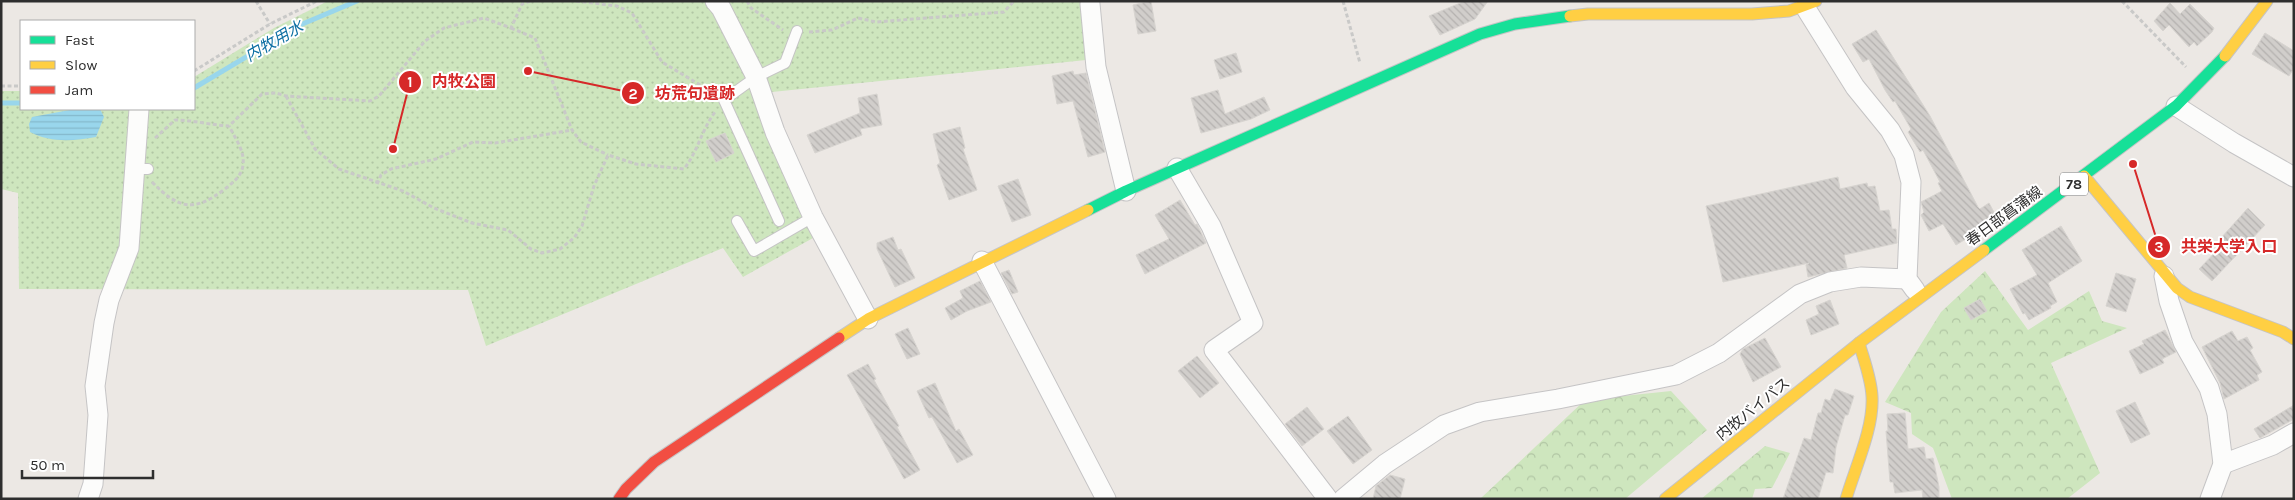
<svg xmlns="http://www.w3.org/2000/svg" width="2295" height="500" viewBox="0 0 2295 500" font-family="Karla,'Noto Sans JP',sans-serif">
<defs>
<pattern id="forest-crowns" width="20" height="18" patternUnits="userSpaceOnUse" patternTransform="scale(1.25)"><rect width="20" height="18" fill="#cee6be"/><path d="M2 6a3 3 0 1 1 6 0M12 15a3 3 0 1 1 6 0" fill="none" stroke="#b1c6a4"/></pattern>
<pattern id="park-dots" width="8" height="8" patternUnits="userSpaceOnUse" patternTransform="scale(1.25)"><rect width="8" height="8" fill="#cee6be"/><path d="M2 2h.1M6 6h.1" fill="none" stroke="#b1c6a4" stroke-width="1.8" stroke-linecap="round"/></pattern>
<pattern id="water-rules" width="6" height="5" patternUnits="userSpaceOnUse" patternTransform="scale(1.25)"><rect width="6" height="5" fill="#99d6ec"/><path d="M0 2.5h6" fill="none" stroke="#84b8cb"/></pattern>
<pattern id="building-back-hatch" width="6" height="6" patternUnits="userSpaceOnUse" patternTransform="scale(1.25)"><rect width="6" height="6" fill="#d1cecb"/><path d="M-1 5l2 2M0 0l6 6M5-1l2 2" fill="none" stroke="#b4b1af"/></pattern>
</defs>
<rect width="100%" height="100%" fill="#ece8e4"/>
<g fill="url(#forest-crowns)">
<path d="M1985 271 2028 330 2089 291 2102 321 2127 328 2051 363 2100 473 2067 499H1952L1933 448 1912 434 1911 413 1885 402 1941 312Z"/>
<path d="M1671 391 1707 430 1625 499H1480L1585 400Z"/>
<path d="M1765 446 1790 453 1772 488 1755 489 1752 499H1701Z"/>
</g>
<path fill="url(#park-dots)" d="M328 1H1080L1086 60 762 93 822 233 743 277 723 248 486 346 468 290 19 289 18 193 1 189V91H21V109H194V77L274 28Z"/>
<path fill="url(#water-rules)" d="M75 109H100L104 117 96 137C74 141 50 143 30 132L29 124 32 117Z"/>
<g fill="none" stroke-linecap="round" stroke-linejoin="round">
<g stroke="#99d6ec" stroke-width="5">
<path d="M194 88 300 25 357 1"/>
<path d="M1 103H21"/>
</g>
</g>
<g fill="url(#building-back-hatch)" stroke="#d7d4d0">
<path d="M1151 1 1156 31 1138 34 1133 5Z"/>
<path d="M1465 1H1488L1475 19 1440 35 1429 16Z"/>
<path d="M2170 3 2180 14 2190 4 2214 28 2212 32 2197 46 2194 42 2189 47 2169 25 2163 31 2154 21Z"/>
<path d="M1876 30 1930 116 1978 207 1980 209 1989 203 1996 216 1984 222 1987 226 1956 245 1943 224 1929 231 1921 215 1924 212 1921 202 1942 191 1938 183 1940 182 1923 150 1920 152 1908 132 1911 129 1895 101 1893 102 1885 90 1869 59 1863 62 1852 44Z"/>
<path d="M2265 33 2294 51V68L2289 76 2252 54Z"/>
<path d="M1236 53 1242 72 1220 79 1214 60Z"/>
<path d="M1073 71 1074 75 1086 73 1105 152 1088 157 1073 101 1057 104 1052 76Z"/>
<path d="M1218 90 1225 114 1264 97 1270 110 1251 119 1201 133 1191 98Z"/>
<path d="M877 94 882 125 860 129 862 135 815 153 807 135 860 113 858 98Z"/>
<path d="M960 127 965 148 963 149 977 190 949 200 937 165 940 163 933 134Z"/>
<path d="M725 133 734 153 716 162 706 141Z"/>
<path d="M1838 177 1840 189 1867 183 1868 187 1875 186 1880 211 1889 210 1892 229H1896L1897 243 1844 255 1847 268 1808 277 1806 265 1809 263 1723 282 1706 206Z"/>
<path d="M1018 179 1031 215 1012 222 998 186Z"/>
<path d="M1180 200 1195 225 1197 224 1206 243 1145 274 1136 255 1169 239 1155 215Z"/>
<path d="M2248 208 2265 225 2212 281 2199 269 2225 242 2221 238Z"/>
<path d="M2061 226 2082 261 2048 283 2057 302 2050 306 2051 308 2029 320 2025 313 2023 314 2010 289 2037 275 2022 250Z"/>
<path d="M893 237 898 250 901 249 915 278 895 287 877 249V243Z"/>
<path d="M1009 270 1018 292 1012 294 1001 273Z"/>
<path d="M2116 273 2136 279 2126 312 2106 306Z"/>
<path d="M980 281 991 302 967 311 951 320 945 308 963 298 960 291Z"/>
<path d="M1980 299 1987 311 1971 320 1964 308Z"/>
<path d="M1830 300 1839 324 1811 335 1806 320 1819 314 1816 306Z"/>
<path d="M908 328 920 354 907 359 895 334Z"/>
<path d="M2165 330 2176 352 2162 359 2164 363 2140 374 2129 351 2144 344 2142 341Z"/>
<path d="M2232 331 2238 341 2247 337 2253 348 2250 350 2262 372 2257 375 2259 380 2224 399 2220 383 2202 347Z"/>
<path d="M1765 338 1781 367 1753 382 1740 354 1743 349Z"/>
<path d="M1197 356 1219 383 1200 398 1178 371Z"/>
<path d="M868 364 876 379 874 380 899 426 897 427 920 470 904 479 847 375Z"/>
<path d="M935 383 956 431 959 429 973 455 957 463 932 417 929 418 917 391Z"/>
<path d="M1835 389 1854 396 1848 415H1845L1836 447 1833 473 1826 472 1818 499H1783L1804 438 1811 440 1818 413H1821L1825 399 1830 401Z"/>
<path d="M2135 402 2150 434 2131 443 2116 411Z"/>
<path d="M2294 405V419L2260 438 2254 429Z"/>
<path d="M1307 407 1324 429 1302 446 1285 424Z"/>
<path d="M1905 413 1908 449 1924 447 1926 459 1933 458 1939 487V499H1923L1922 490 1895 493 1893 482H1890L1886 431H1888L1887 414Z"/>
<path d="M1348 416 1372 450 1353 464 1327 431Z"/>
<path d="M1390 475 1405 479 1400 499H1373L1376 486Z"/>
</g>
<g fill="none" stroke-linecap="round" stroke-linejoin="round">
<g stroke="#c5c4c5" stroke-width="12">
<g id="lane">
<path d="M135 169H148"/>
<path d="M737 221 754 251 813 217"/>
<path d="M779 221 724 100 756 77 785 63 797 31"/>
</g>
</g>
<g stroke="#c5c4c5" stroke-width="21">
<g id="street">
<path d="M715 1 721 8 756 77 775 132 813 217 868 319"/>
<path d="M1090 4 1096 67 1126 191"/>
<path d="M1805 7 1855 87 1890 130 1904 155 1911 182 1907 279 1915 290"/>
<path d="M2176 106 2234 143 2294 177"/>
<path d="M1177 168 1211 226 1253 323 1214 350 1328 499"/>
<path d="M982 261 1106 499"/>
<path d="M2164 276 2169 301 2183 342 2209 388 2217 414 2223 464 2210 499"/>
<path d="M2223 464 2273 445 2294 433"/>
<path d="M88 499 93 484 98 415 95 386 104 323 109 300 129 248 139 109"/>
<path d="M1343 499 1385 464 1444 425 1480 412 1558 399 1676 375 1719 353 1800 294 1830 282 1861 277 1907 279"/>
</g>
</g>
<g stroke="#c5c4c5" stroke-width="13">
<g id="fast">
<path d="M1088 210 1126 191 1480 34 1515 24 1570 16"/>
<path d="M1984 250 2176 106 2225 56"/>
</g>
</g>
<g stroke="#c5c4c5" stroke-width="13">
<g id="slow">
<path d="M1570 16 1588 14H1752L1789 11 1816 1"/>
<path d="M2225 56 2267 1"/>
<path d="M2084 176 2177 288 2190 297 2283 332 2294 339"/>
<path d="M839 338 868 319 1088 210"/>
<path d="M1665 499 1859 343 1984 250"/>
<path d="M1846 499C1855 468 1874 428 1872 396 1871 378 1864 360 1859 343"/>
</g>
</g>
<g stroke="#c5c4c5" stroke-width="13">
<path id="jam" d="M619 499 626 489 654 462 839 338"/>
</g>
<g stroke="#c9c9c8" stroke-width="3" stroke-dasharray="4 2.5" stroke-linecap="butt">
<path d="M256 1 270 24"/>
<path d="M576 1 617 6 632 13 662 62 715 94"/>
<path d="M747 1 751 8 783 30"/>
<path d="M1343 1 1360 63"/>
<path d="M2122 1 2186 67"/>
<path d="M511 28 535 38 572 130 581 142 608 155"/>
<path d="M809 32 832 30 858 18 876 22 1004 12 1014 1"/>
<path d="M194 71 270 24 317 1"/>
<path d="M1 86H21"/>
<path d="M286 96 315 149 339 169 403 191 434 208 472 223 508 230 531 249 542 253 560 249 574 238 582 226 594 186 608 155 636 164 684 169C699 149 701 131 715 112"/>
<path d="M155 138 175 120C193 120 210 125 229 126L262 94 276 93 286 96 370 101 379 96 425 41 444 28 484 18 511 28 522 4 530 1"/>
<path d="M152 182C179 209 193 213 225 189 233 182 242 176 243 165 245 151 235 138 229 126"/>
<path d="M377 184 381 175 391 169 436 159 473 142 495 143 572 130"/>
</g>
<use href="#lane" stroke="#fcfcfb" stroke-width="10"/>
<use href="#street" stroke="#fcfcfb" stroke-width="19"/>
<use href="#fast" stroke="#16e098" stroke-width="11"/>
<use href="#slow" stroke="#ffcf43" stroke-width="11"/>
<use href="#jam" stroke="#f24e42" stroke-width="11"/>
</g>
<g text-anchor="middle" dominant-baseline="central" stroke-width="4" stroke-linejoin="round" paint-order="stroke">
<rect fill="#fff" stroke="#6d6d6d" stroke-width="1" x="2060" y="172.5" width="28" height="23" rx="4"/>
<g font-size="14" font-weight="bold" fill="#2e2e2e">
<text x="2074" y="184">78</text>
</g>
<g font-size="15" fill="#2e2e2e" stroke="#fff">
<text transform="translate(2004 216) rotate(-36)">春日部菖蒲線</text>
<text transform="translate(1753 409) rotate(-39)">内牧バイパス</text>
</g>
<g font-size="16" font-style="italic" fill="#0d6fa3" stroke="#fff">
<text transform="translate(274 41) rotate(-30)">内牧用水</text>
</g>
</g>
<path fill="none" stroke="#d62828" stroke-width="2" d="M393 149L410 82M528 71L633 93M2133 164L2159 247"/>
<g fill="#d62828" stroke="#fff" stroke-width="2">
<circle cx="393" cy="149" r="5"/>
<circle cx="528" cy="71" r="5"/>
<circle cx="2133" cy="164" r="5"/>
<circle cx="410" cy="82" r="12"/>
<circle cx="633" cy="93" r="12"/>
<circle cx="2159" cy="247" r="12"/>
</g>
<g font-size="15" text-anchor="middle" font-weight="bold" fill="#fff">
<text x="410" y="87">1</text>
<text x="633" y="99">2</text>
<text x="2159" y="252">3</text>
</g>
<g font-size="16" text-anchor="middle" font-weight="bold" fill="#d62828" stroke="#fff" stroke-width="4" stroke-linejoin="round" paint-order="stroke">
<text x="464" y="87">内牧公園</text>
<text x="695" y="99">坊荒句遺跡</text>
<text x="2229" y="252">共栄大学入口</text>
</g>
<rect width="2295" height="500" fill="none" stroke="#2e2e2e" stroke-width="5"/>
<rect x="20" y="20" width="175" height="90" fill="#ffffff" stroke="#ababab"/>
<rect x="30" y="36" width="25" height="8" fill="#16e098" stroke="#ababab"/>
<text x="65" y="45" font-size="15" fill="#2e2e2e">Fast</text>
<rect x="30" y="61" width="25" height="8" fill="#ffcf43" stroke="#ababab"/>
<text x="65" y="70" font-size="15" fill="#2e2e2e">Slow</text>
<rect x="30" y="86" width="25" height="8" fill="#f24e42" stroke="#ababab"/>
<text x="65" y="95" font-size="15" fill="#2e2e2e">Jam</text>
<path d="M22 470v8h131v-8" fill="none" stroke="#2e2e2e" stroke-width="2.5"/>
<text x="30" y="470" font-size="15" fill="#2e2e2e" stroke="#ffffff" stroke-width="4" paint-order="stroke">50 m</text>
</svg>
